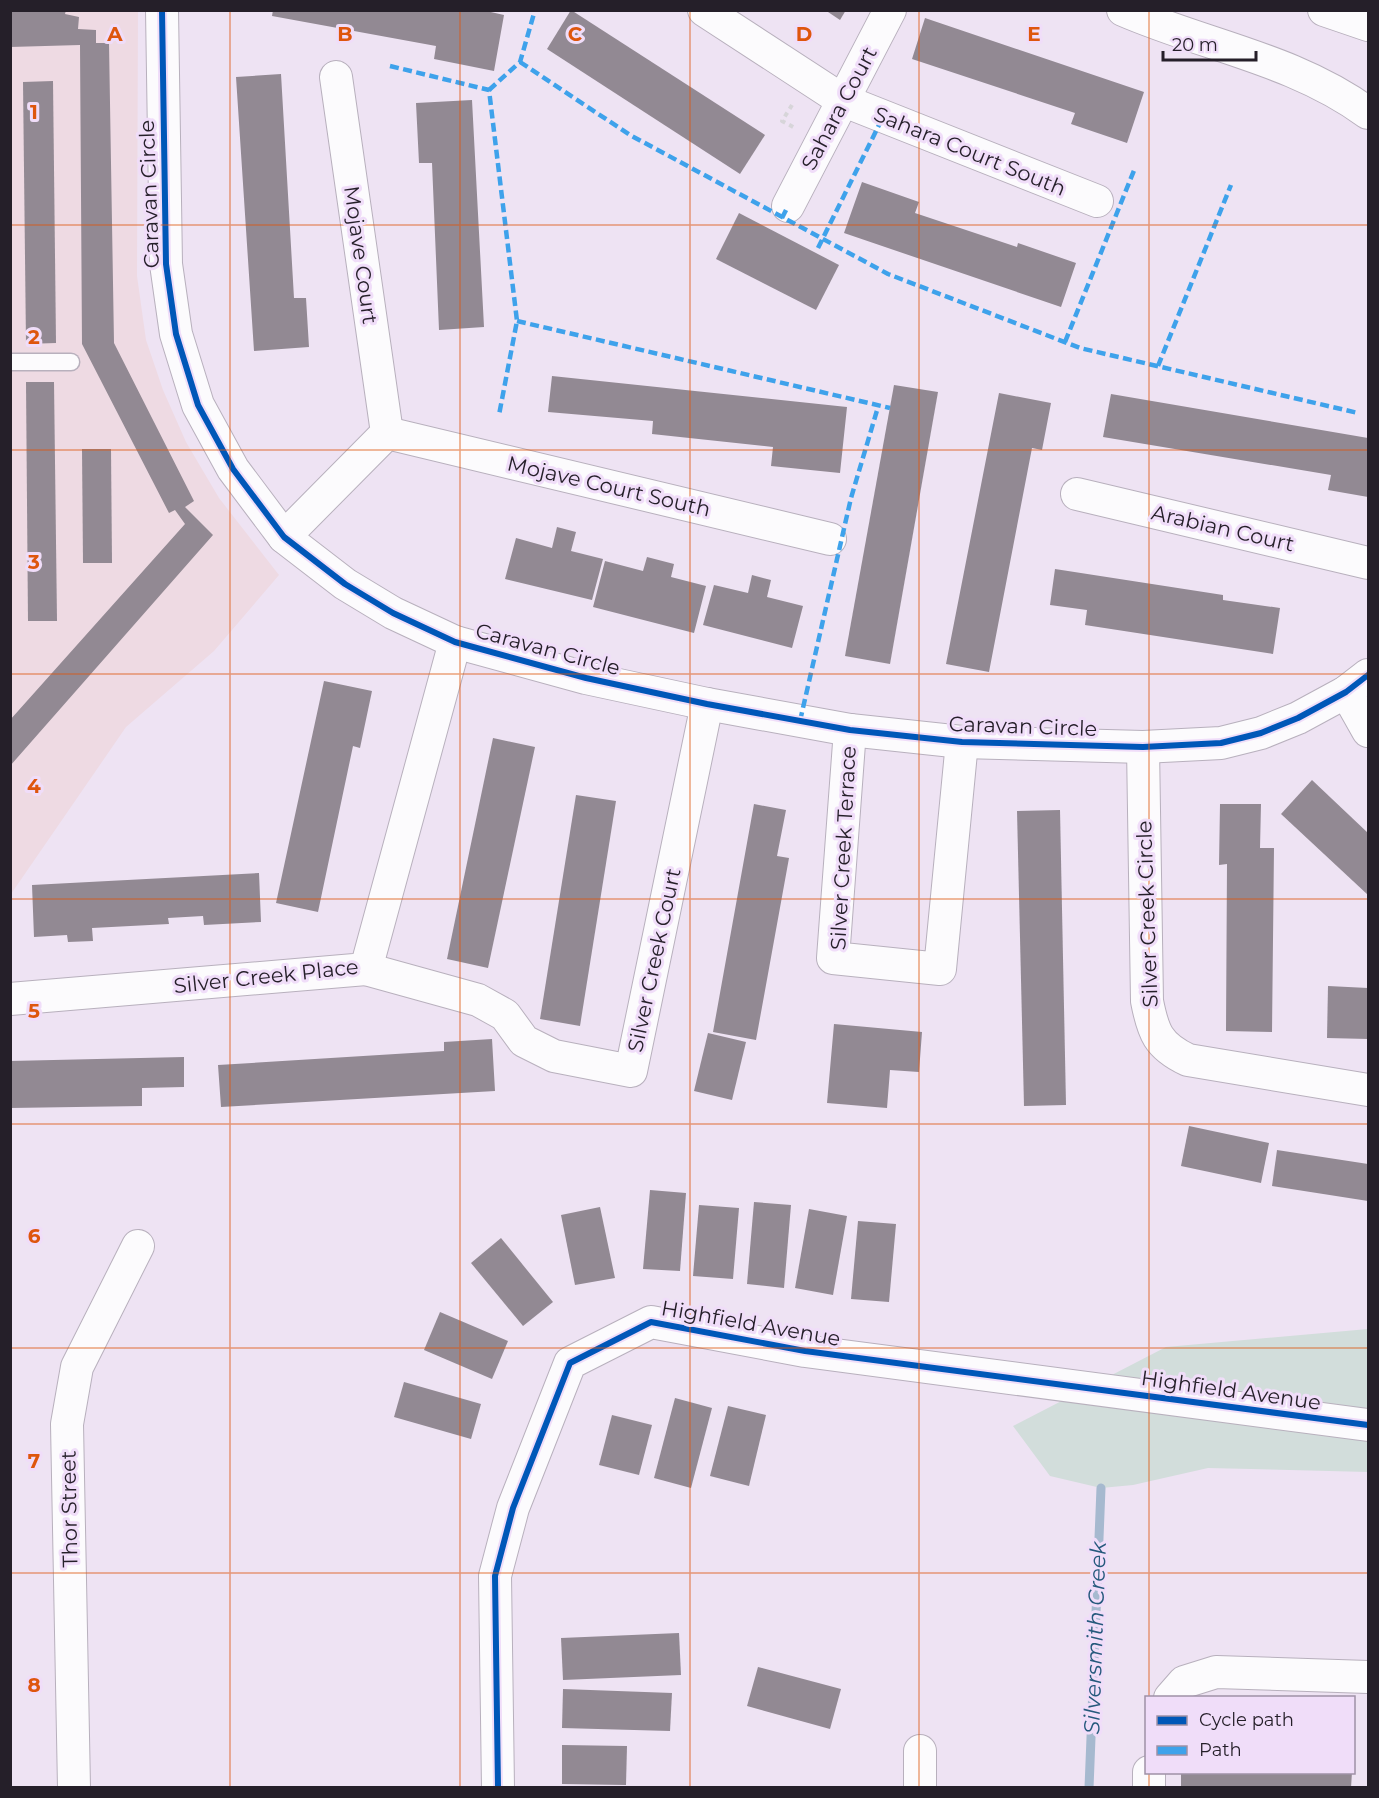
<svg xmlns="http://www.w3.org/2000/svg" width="1379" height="1798" viewBox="0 0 1379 1798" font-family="Montserrat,sans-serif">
<rect width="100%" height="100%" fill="#eee3f3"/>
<path fill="#eedae3" d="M11 11H138L137 276 146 340 163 390 186 442 219 498 279 575 214 651 126 727 11 894Z"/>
<path fill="#d2dddb" d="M1368 1329V1472L1208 1468 1133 1485 1101 1488 1050 1476 1013 1426 1166 1347Z"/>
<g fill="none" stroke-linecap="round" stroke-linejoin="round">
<path stroke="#a6b9cf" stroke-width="9" d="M1089 1788 1101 1488"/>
</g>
<g fill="#928993">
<path d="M10 10H66L65 14 79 17 78 29 96 30V43H109L114 343 194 501 185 507 213 535 10 766V720L185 524 175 510 169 513 82 344 80 45 10 47Z"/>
<path d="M273 10H482L504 15 494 71 434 59 436 46 272 16Z"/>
<path d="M571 10 765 135 740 174 547 49Z"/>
<path d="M825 10H846L840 20Z"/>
<path d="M925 18 1144 92 1127 143 1071 124 1075 113 912 59Z"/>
<path d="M281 74 294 298H306L309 347 254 351 236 77Z"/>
<path d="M53 81 56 343 26 344 23 82Z"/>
<path d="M472 100 484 327 439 330 432 163H419L416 103Z"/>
<path d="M862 182 919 202 915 213 1017 247 1018 243 1076 263 1061 307 844 233Z"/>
<path d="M739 213 839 265 816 310 716 259Z"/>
<path d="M552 376 847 407 840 473 771 466 773 447 652 434 653 421 548 412Z"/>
<path d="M26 382H54L57 621H28Z"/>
<path d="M894 385 938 392 890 664 845 656Z"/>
<path d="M999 393 1051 403 1042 450 1032 448 989 672 946 664Z"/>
<path d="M1111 394 1368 438V497L1328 490 1331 475 1103 437Z"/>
<path d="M82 449H111L112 563H83Z"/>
<path d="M557 527 576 532 571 551 603 559 592 600 505 579 516 538 552 548Z"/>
<path d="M647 557 674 564 671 577 706 586 694 633 593 607 605 561 643 571Z"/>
<path d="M1055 569 1223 595V600L1280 608 1273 654 1085 625 1087 610 1050 605Z"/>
<path d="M752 575 771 580 767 597 803 606 792 648 703 625 714 585 748 593Z"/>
<path d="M324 681 372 691 360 748 353 746 318 912 276 903Z"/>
<path d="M493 738 535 747 488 968 447 959Z"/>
<path d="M1312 780 1368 833V895L1281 814Z"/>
<path d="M576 795 616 801 580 1026 540 1019Z"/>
<path d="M754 804 786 810 777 856 789 858 756 1040 713 1032Z"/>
<path d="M1220 804H1261L1260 848H1274L1272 1032 1226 1031 1227 864 1219 865Z"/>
<path d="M1060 810 1066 1105 1024 1106 1017 811Z"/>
<path d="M259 873 261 922 204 925 203 916 168 918 169 924 92 928 93 941 68 942 67 935 34 937 32 885Z"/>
<path d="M1328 986 1368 988V1039L1327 1038Z"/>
<path d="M834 1024 922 1032 919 1072 890 1070 887 1108 827 1103Z"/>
<path d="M708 1033 746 1042 732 1100 694 1091Z"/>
<path d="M492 1039 495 1091 221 1107 218 1065 444 1051V1042Z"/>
<path d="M184 1057V1087L142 1088V1106L10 1108V1061Z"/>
<path d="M1189 1126 1269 1143 1261 1183 1181 1166Z"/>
<path d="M1277 1150 1368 1164V1201L1272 1186Z"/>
<path d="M650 1190 686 1193 680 1271 643 1269Z"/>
<path d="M754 1202 791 1205 784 1288 747 1284Z"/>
<path d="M699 1205 739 1208 733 1279 693 1276Z"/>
<path d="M600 1207 615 1278 575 1285 561 1215Z"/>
<path d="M809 1209 847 1216 833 1295 795 1288Z"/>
<path d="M858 1221 896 1224 889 1302 851 1299Z"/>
<path d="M501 1238 553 1302 523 1326 471 1263Z"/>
<path d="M440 1312 508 1341 492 1379 424 1350Z"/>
<path d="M404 1382 481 1404 471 1439 394 1417Z"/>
<path d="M675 1398 712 1408 691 1488 654 1478Z"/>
<path d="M728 1406 766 1415 749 1486 710 1476Z"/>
<path d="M612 1415 652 1425 639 1475 599 1465Z"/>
<path d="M679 1633 681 1675 563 1680 561 1638Z"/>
<path d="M758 1667 841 1689 830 1729 747 1706Z"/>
<path d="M563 1689 672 1693 670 1731 562 1728Z"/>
<path d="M562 1745 627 1746 626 1785 562 1784Z"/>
<path d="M1181 1772H1352L1351 1788H1181Z"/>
</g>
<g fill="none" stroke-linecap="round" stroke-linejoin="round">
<g stroke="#b8b0bd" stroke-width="19">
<path id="lane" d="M10 362H71"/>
</g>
<g stroke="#b8b0bd" stroke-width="34">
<g id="street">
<path d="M162 10 166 264 176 334 198 405 233 469 284 537 345 584 393 613 455 642 586 678 707 704 850 730 962 742 1143 747 1221 743 1261 733 1298 718 1346 692 1368 675"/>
<path d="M704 10 842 100 1097 201"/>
<path d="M1123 10C1206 46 1294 59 1368 113"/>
<path d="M1324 10 1368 25"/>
<path d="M336 77 387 433"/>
<path d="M788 206 890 10"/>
<path d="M387 433 830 539"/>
<path d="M1077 494 1368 563"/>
<path d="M284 537 387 433"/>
<path d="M1346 692 1368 731"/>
<path d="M850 730 833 958 940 969 962 742"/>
<path d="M1143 747 1147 1001C1153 1032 1158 1046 1188 1060L1368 1090"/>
<path d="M366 969 478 1000 505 1015 524 1041 554 1056 631 1071 707 704"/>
<path d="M10 999 366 969 455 642"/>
<path d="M1170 1698 1184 1682 1216 1672 1368 1677"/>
<path d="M920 1751V1788"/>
<path d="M1149 1772V1788"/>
<path d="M74 1788 67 1424 77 1367 138 1246"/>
<path d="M498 1788 495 1576 513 1508 570 1363 651 1322 805 1351 1368 1425"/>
</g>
</g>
<path stroke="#d7d5d9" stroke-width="4" stroke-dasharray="4.5 4.5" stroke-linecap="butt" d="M792 105 782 121 795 128"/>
<use href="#lane" stroke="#fcfbfd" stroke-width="16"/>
<use href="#street" stroke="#fcfbfd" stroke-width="32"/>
<g stroke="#3ea2eb" stroke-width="4.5" stroke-dasharray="9 4.5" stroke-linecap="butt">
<path d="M520 62 630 135 888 274 1080 348 1358 413"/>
<path d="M390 66 489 90 517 321 499 415"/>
<path d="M489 90 520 62 535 10"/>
<path d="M782 218 788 206"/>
<path d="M818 248 883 117"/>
<path d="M517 321 890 408"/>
<path d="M1065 342 1135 168"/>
<path d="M1158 366 1231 185"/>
<path d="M800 721 851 498 878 407"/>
</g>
<g stroke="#f0ddf9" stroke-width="10">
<g id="cycleway">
<path d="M162 10 166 264 176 334 198 405 233 469 284 537 345 584 393 613 455 642 586 678 707 704 850 730 962 742 1143 747 1221 743 1261 733 1298 718 1346 692 1368 675"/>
<path d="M498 1788 495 1576 513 1508 570 1363 651 1322 805 1351 1368 1425"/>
</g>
</g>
<use href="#cycleway" stroke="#0057b8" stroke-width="6"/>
</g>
<path fill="none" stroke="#de560d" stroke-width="1.5" stroke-opacity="0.55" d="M230 10V1788M460 10V1788M690 10V1788M919 10V1788M1149 10V1698M10 225H1368M10 450H1368M10 674H1368M10 899H1368M10 1124H1368M10 1348H1368M10 1573H1368M1149 1772V1788"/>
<g text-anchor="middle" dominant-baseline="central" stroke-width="6" stroke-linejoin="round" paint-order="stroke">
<g font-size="21" fill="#251f29" stroke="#f0ddf9">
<text transform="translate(839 108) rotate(-62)">Sahara Court</text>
<text transform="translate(970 151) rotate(22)">Sahara Court South</text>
<text transform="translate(149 194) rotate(-92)">Caravan Circle</text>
<text transform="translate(361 255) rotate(82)">Mojave Court</text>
<text transform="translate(609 486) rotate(13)">Mojave Court South</text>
<text transform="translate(1223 528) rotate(13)">Arabian Court</text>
<text transform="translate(548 649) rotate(15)">Caravan Circle</text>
<text transform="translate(1023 726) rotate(2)">Caravan Circle</text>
<text transform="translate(843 848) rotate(-87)">Silver Creek Terrace</text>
<text transform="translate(1147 914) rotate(-92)">Silver Creek Circle</text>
<text transform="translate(654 960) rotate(-78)">Silver Creek Court</text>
<text transform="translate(266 976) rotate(-6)">Silver Creek Place</text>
<text transform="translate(751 1323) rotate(10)">Highfield Avenue</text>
<text transform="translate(1231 1390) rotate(8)">Highfield Avenue</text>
<text transform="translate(69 1509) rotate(-91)">Thor Street</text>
</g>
<g font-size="22" font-style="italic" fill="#25597c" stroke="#f0ddf9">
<text transform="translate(1095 1638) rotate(-88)">Silversmith Creek</text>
</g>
</g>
<g font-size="20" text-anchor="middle" font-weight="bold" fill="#de560d" stroke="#f0ddf9" stroke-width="6" stroke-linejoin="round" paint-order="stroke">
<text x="115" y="41">A</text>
<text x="345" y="41">B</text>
<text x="575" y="41">C</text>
<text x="804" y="41">D</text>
<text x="1034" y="41">E</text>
<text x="34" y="119">1</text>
<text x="34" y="344">2</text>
<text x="34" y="569">3</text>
<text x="34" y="793">4</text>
<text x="34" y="1018">5</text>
<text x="34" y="1243">6</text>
<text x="34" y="1468">7</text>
<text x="34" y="1692">8</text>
</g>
<rect width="1379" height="1798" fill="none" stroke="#251f29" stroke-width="24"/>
<rect x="1145" y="1696" width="210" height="78" fill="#f0ddf9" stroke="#9f91a6" stroke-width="1.5"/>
<rect x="1157" y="1716" width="30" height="9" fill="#0057b8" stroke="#9f91a6" stroke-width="1.5"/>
<text x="1199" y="1726" font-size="18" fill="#251f29">Cycle path</text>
<rect x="1157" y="1746" width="30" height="9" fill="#3ea2eb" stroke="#9f91a6" stroke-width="1.5"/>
<text x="1199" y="1756" font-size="18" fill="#251f29">Path</text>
<path d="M1163 51v9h93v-9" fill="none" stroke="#251f29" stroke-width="3"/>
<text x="1172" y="51" font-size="18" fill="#251f29" stroke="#f0ddf9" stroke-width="4.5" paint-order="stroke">20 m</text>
</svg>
